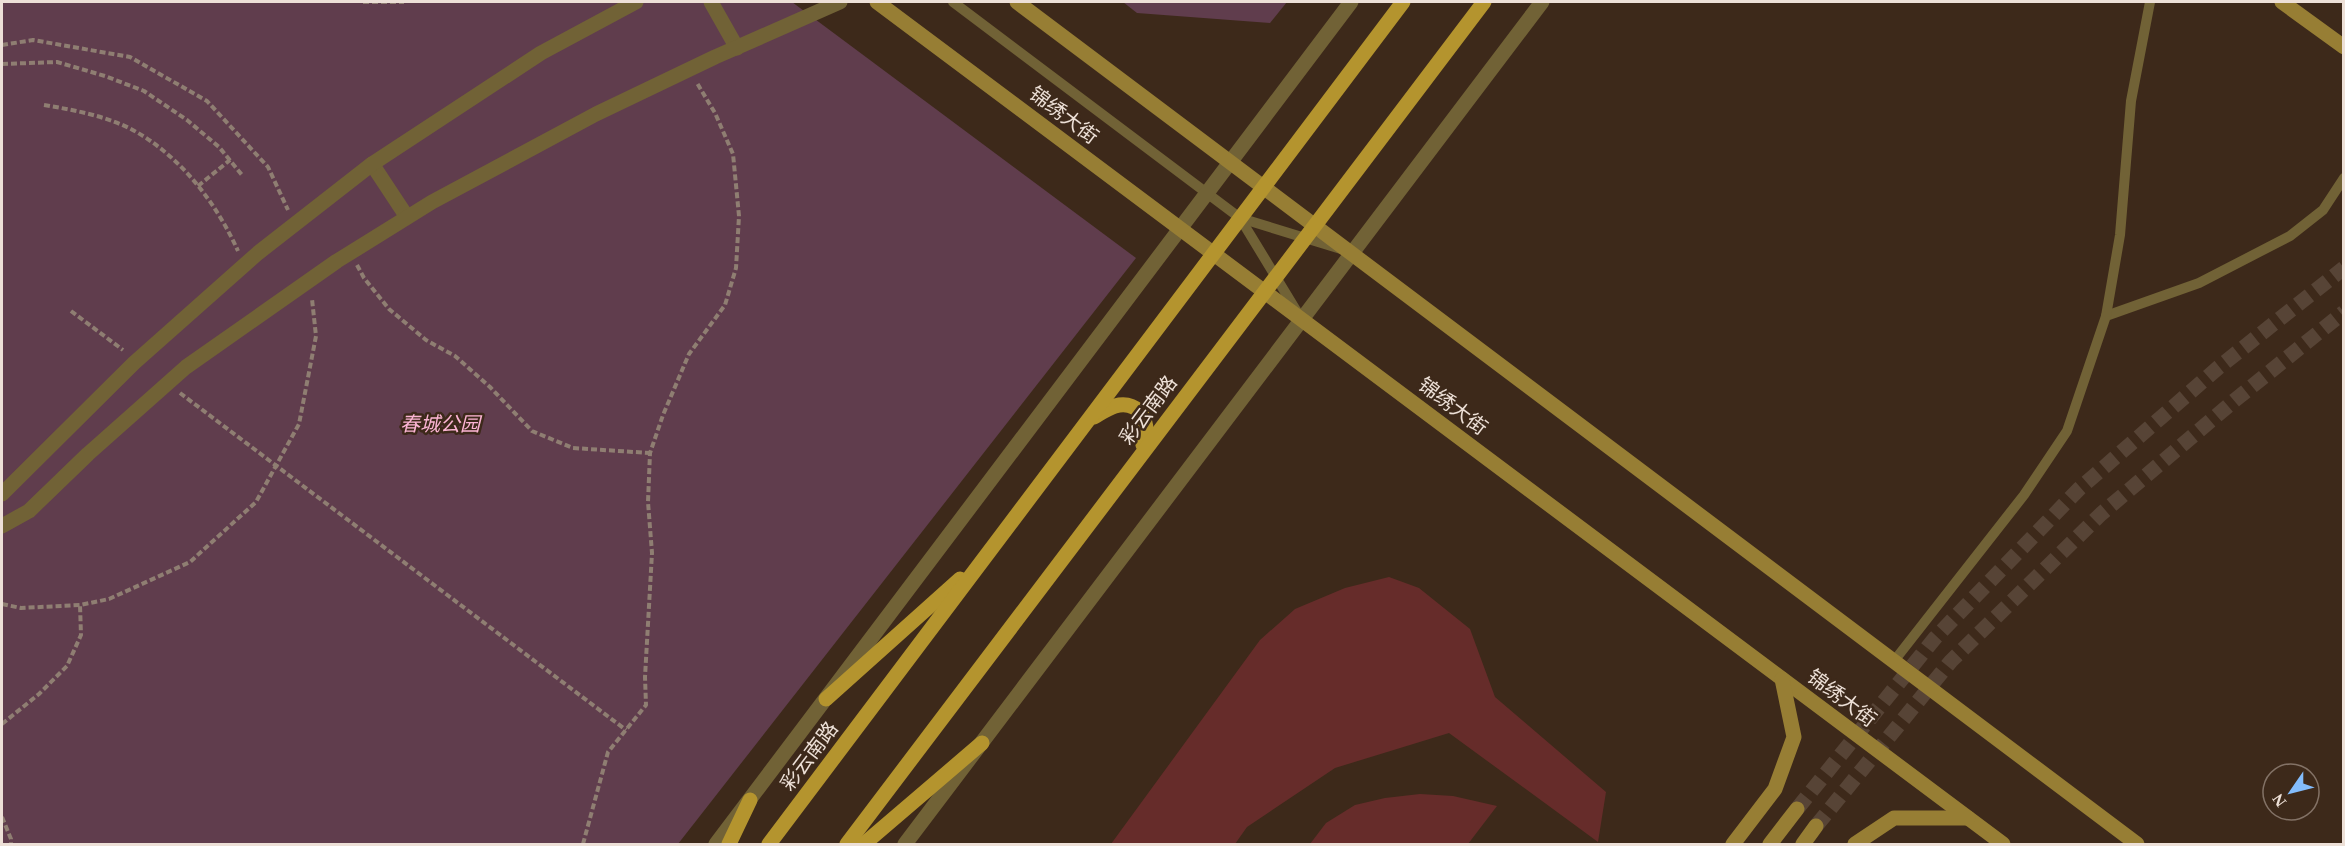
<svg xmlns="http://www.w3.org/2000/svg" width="2345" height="846" viewBox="0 0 2345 846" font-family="'Times New Roman','Noto Sans SC',serif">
<rect width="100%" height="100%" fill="#3d291a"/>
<g fill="#603d4d">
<path d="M2 2H792L1136 258 678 844H2Z"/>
<path d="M1123 2H1287L1270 23 1137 13Z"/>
</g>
<g fill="#662c2a">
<path d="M1389 577 1419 588 1470 629 1495 697 1606 792 1598 842 1449 733 1335 768 1247 827 1235 844H1111L1260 640 1295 609 1345 588Z"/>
<path d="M1420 794 1453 796 1497 806 1468 844H1310L1326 823 1355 805 1385 798Z"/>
</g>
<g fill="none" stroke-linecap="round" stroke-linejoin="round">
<g stroke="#574436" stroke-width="15" stroke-dasharray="15 8" stroke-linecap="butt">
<path d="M1797 809 1935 638 2079 489 2219 367 2344 268"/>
<path d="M1816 826 1951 661 2101 514 2235 400 2344 312"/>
</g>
<g stroke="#8f7e72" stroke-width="4" stroke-dasharray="6 3" stroke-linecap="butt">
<path d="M363 2H404"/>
<path d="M2 45 33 40 130 57 207 101 268 167 288 210"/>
<path d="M2 64 57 62 105 76 144 91 187 120 219 147 242 175"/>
<path d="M44 105C73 110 102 115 129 128 178 153 216 202 238 251"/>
<path d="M198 186 230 160"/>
<path d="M357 265 364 278 389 309 426 340 455 356 490 387 532 431 573 448 650 453"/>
<path d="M71 311 123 350"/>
<path d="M180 393 626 730"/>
<path d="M2 604 21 608 80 605 109 599 190 562 256 502 299 424 316 336 312 299"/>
<path d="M2 724 39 694 67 666 81 635 80 605"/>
<path d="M2 817 11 839V844"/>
<path d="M583 844 608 752 646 705 645 677 652 553 648 502 650 453 663 415 689 354 725 305 736 268 739 216 733 154 715 113 697 83"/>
</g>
<g stroke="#716236" stroke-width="10">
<path d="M953 2 1240 218 1341 249"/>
<path d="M1240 218 1299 315"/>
<path d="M2106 316 2199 283 2290 236 2323 210 2344 178"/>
<path d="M1894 661 2024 495 2067 431 2106 316 2120 235 2131 101 2150 2"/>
</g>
<g stroke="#716236" stroke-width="15">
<path d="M711 2 737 48"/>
<path d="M372 164 407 217"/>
<path d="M2 494 134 363 258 253 372 164 541 53 636 2"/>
<path d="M2 526 29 511 88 454 186 367 337 261 432 202 596 114 715 57 840 2"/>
<path d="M716 844 1351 2"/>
<path d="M905 844 1542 2"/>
</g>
<g stroke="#977e34" stroke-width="15">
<path d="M877 2 2003 844"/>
<path d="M1017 2 2137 844"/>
<path d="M2282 2 2344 47"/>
<path d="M1733 844 1775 789 1794 737 1782 679"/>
<path d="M1770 844 1797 809"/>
<path d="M1803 844 1816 826"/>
<path d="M1855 844 1894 818H1968"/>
</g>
<g stroke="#b4942e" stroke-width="15">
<path d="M1094 417C1101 413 1108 408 1115 406 1141 399 1152 426 1143 445"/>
<path d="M826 699 960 579"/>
<path d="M729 844 750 800"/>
<path d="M769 844 1403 2"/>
<path d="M847 844 1484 2"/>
<path d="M864 844 982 743"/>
</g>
</g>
<g text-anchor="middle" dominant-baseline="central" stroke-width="5" stroke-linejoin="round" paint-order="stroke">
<g font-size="20" fill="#ede0d7" stroke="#3d291a">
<text transform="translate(1064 115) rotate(37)">锦绣大街</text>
<text transform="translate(1453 406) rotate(37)">锦绣大街</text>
<text transform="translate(1148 410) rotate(-53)">彩云南路</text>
<text transform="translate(1842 698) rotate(37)">锦绣大街</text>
<text transform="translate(809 756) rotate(-53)">彩云南路</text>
</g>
<g font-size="20" font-style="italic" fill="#fbb4d3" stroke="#3d291a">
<text x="440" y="424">春城公园</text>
</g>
</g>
<rect width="2345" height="846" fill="none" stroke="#ede0d7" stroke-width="6"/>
<g transform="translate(2291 792) rotate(235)"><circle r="28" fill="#3d291a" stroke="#837266" stroke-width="1.5"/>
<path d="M0-4.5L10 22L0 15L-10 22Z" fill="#83bcfb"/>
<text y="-9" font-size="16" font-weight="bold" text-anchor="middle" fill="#ede0d7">N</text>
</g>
</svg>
